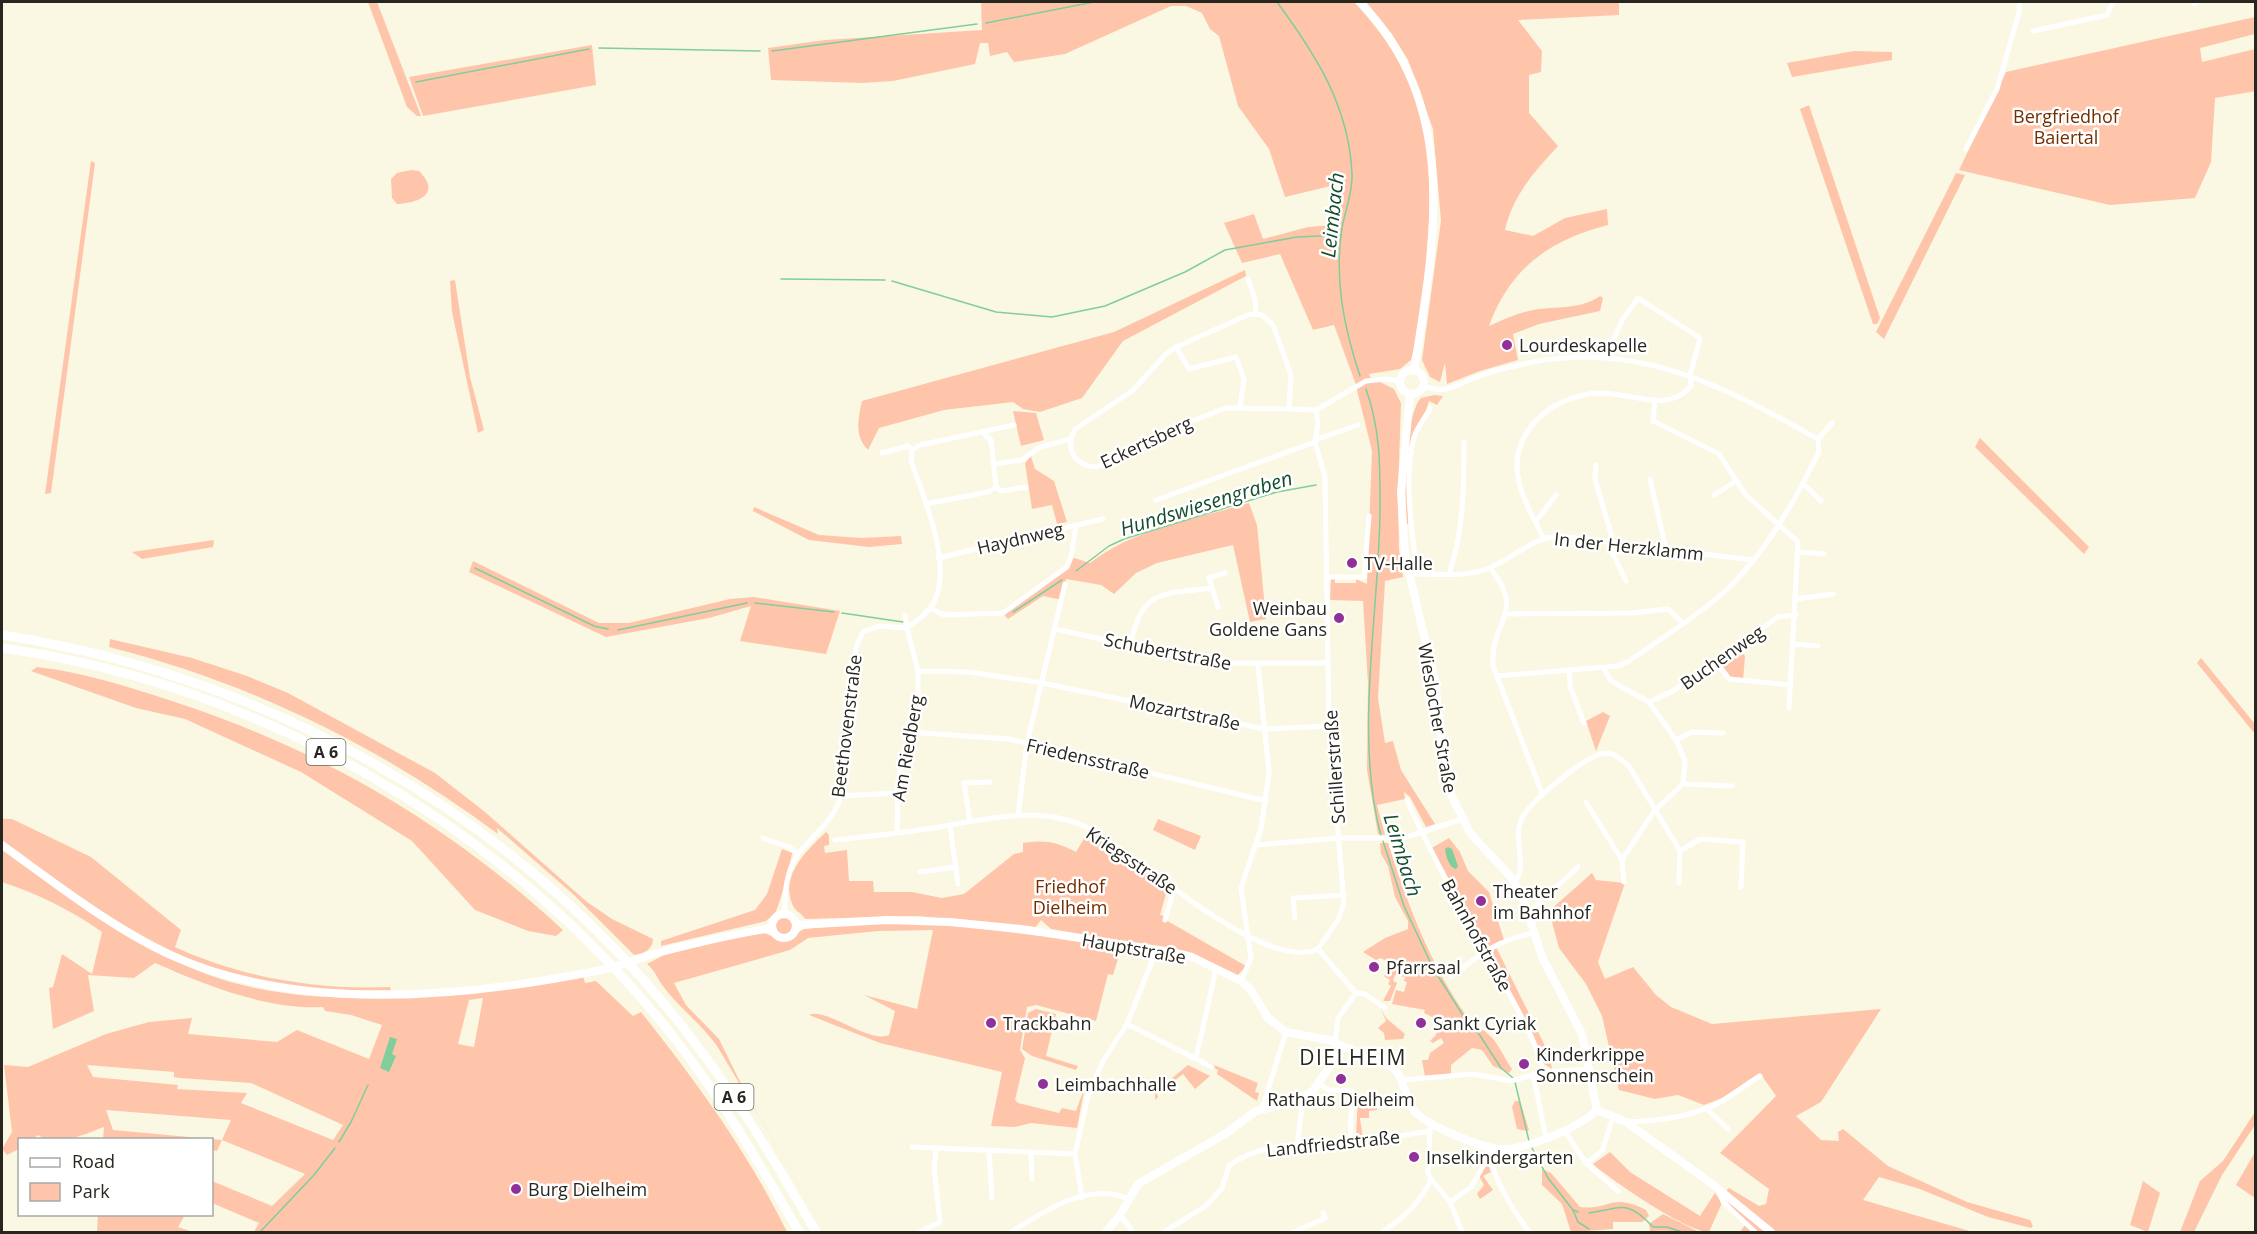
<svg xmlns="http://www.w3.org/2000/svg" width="2257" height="1234" viewBox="0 0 2257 1234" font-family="'Open Sans',sans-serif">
<rect width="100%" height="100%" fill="#faf8e3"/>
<g fill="#ffc5aa" fill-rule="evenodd">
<path d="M368 2H377L421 116H417L407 107Z"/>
<path d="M981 2H1354C1427 79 1435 149 1427 251 1425 287 1421 326 1411 360L1400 369 1369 374 1370 377 1394 389 1401 403 1398 494 1399 549 1403 577 1385 581 1378 698 1385 743 1393 741 1401 770 1435 824 1426 827 1410 797 1404 792 1405 799 1377 805 1385 835 1378 834 1367 770 1368 684 1363 601 1330 600 1331 579H1335V583H1356V579L1367 584 1372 451 1355 382 1334 325 1313 330 1280 254 1242 263 1224 223 1254 214 1263 239 1308 227 1333 225 1339 184 1285 197 1269 149 1238 106 1219 36 1210 29 1202 13 1186 6H1171L1065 54 1014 62 1007 52 990 56 988 43H980L975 64 893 81 862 83 771 80 768 48 825 40 982 30Z"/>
<path d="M1366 2H1619V15L1518 20 1542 51 1541 72 1529 75V113L1558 146C1534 172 1513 195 1505 230L1533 236 1565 218 1607 209 1608 225C1550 240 1510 268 1489 326 1503 320 1517 313 1533 310 1556 306 1580 310 1600 296L1603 298 1600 311 1539 324 1513 334 1518 360 1480 371 1447 384 1445 363 1440 382 1430 377 1422 360 1441 221 1433 129 1408 60 1392 34Z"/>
<path d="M2255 17V34L2200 48 2202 62 2255 49 2256 91 2215 98 2211 162 2195 198 2110 205 1959 170 2006 72Z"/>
<path d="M592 45 596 85 423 116 409 77Z"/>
<path d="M1854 51 1892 52V60L1792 77 1787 63Z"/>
<path d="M1809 105 1880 318 1877 324H1873L1800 109Z"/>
<path d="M91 161 95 163 51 493 45 494Z"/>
<path d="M411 170 419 171C442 194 418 203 397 204L392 198 391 179 397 173Z"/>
<path d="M1956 173 1965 175 1884 339 1876 332Z"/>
<path d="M1245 270 1246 276 1123 341 1082 398 1040 412 1023 409 1013 402 944 410 879 428 868 450C854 436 858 419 862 401L1114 332Z"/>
<path d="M455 280 470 377 484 430 478 433 452 312 450 281Z"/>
<path d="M1434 395 1443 396 1437 405 1429 401 1425 414 1413 433 1408 524H1406C1405 499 1404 416 1421 398Z"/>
<path d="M1013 411 1036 413 1044 440 1021 446Z"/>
<path d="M1980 438 2089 547 2084 554 1975 447Z"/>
<path d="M1031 456 1035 469 1054 481 1067 522 1057 524 1052 505 1032 509 1025 463Z"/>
<path d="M1249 503 1257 525 1266 619 1250 622 1233 545 1157 563 1136 573 1114 594 1101 585 1066 579 1062 600 1043 596 1008 619 1003 613 1059 574 1071 557 1090 563C1135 528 1196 519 1249 503Z"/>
<path d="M754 507 819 535 862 538 901 536 902 544 869 547 809 540 753 511Z"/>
<path d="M214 540 213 547 142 559 132 552Z"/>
<path d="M473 561 599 623H629L730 599 754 597 840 611 826 654 740 641 751 606 709 618 606 637 469 572Z"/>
<path d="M110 639 192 658 247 676 288 693 435 773 485 812 587 902 612 919 653 939C653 950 644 953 634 955L574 895 497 828 498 834C381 747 251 683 109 647Z"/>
<path d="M1737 646 1745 656 1743 681 1729 679 1716 661Z"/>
<path d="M2201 658 2255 724V734L2197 663Z"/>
<path d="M37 667C82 672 126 686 169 700 320 749 446 822 563 930L556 936 528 931 475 910 412 841 301 772 185 719 136 708 31 671Z"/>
<path d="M1603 712 1610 716 1596 751 1586 721Z"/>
<path d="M2 819H12L91 857 181 930 175 947C242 978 317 990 390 987L391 990C325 992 256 986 194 961 124 932 63 884 2 841Z"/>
<path d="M1158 819 1201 836 1195 850 1153 830Z"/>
<path d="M826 832 829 835V845L824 846 825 853 847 850 849 881H873L874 892H912L942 898 964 894 1014 854 1023 852V843C1044 840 1054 841 1076 852L1085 837 1092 842 1096 836 1171 890 1170 895 1166 894 1160 915 1164 916V919L1246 966 1238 975 1231 973 1146 946 1051 929 1041 920 1035 928 917 916 805 919C802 913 796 912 793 906 779 876 807 850 826 832Z"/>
<path d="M1449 838 1460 852 1468 871 1489 892 1504 940 1495 945 1549 1054 1552 1069 1544 1064 1514 1003 1430 849Z"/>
<path d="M1380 843H1388C1408 905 1431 968 1471 1022 1476 1028 1484 1029 1489 1035 1499 1044 1504 1058 1512 1069L1509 1073 1493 1066 1482 1050 1472 1048 1451 1065V1075L1425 1077 1422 1060H1428L1430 1053 1444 1043 1441 1038 1433 1043 1430 1041 1436 1035 1438 1020 1424 1013 1425 1010 1392 1004 1396 990 1404 992 1407 982 1404 981 1405 977 1395 975 1393 981 1397 983 1390 1001H1383L1391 986 1388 984 1390 980 1384 976 1389 968 1386 966 1388 962 1381 958 1376 960 1363 952 1385 938 1408 929V921L1395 897 1388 866 1381 854Z"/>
<path d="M2 848C54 883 106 922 161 953 288 1025 447 992 583 976L585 983 596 981 633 1016 641 1012C696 1081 749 1154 787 1232H254L259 1223 212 1203V1181L272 1206 305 1174 222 1140 217 1151 212 1150V1140L103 1139 104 1127C84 1134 58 1148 38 1135L33 1139 20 1140 19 1149 7 1155 2 1149 12 1132 4 1065 28 1067 106 1034 149 1022 192 1018 188 1034 277 1042 297 1030 369 1059 382 1025 351 1015 325 1011 323 1007C267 1010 205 985 155 963L134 978 88 975 94 1011 53 1029 49 988 53 987 62 954 92 974 102 932C71 910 38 894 2 882ZM483 998 474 1047 458 1044 469 1000ZM87 1065 174 1072V1077L180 1078 251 1083 343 1125 333 1140 241 1103 247 1093 177 1089 178 1085 93 1077ZM106 1110 231 1120 222 1140 113 1130Z"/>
<path d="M782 849 792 853C792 858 779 907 776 911 774 915 769 918 766 921L661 946V941L755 910 767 894Z"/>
<path d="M1592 873 1596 880 1625 883 1598 962 1605 979 1633 967 1656 995 1671 1007 1712 1024 1881 1009 1821 1102 1796 1116 1821 1140 1839 1141 1838 1132 1843 1129 1888 1166 1967 1202 2030 1220 2033 1226 2031 1228 1988 1217 1920 1189 1879 1177 1863 1200 1973 1232H1776L1726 1191 1729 1188 1759 1206 1766 1204 1769 1189 1720 1153 1776 1096 1760 1073 1722 1098 1704 1105 1678 1095 1655 1099 1619 1090 1602 1016 1586 984 1559 948 1549 911Z"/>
<circle cx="784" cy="926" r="8"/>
<path d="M870 923 943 924 1040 936 1042 933 1101 941 1103 945 1121 949 1113 975 1108 974 1096 1021 1036 1005 1027 1007 1020 1050 1025 1058 1015 1100 1018 1103 1059 1113 1062 1108 1076 1111 1085 1086 1077 1128 1031 1123 1015 1127 991 1126 1002 1072 880 1043 809 1015C826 1007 869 1044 889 1035L895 1011 864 995 917 1009 933 930 878 931 808 938 790 950 674 983 686 1005 719 1039 747 1096 828 1232 717 1046C702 1025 682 1010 666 990 658 981 656 971 647 964L664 955 742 936 764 933 785 941 804 929Z"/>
<path d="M1036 1009 1056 1014 1046 1056 1078 1066 1076 1070 1032 1056 1022 1049 1028 1013Z"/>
<path d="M1381 1009 1386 1018 1405 1034 1403 1039 1385 1040 1384 1033 1378 1028 1386 1021Z"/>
<path d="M1202 1060 1258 1083 1255 1092 1259 1093 1257 1101 1217 1074 1218 1070 1200 1061Z"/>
<path d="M1188 1065 1210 1076 1195 1089 1183 1074 1157 1094 1158 1097 1155 1100V1092Z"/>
<path d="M1358 1095 1373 1096 1372 1103 1377 1104V1110L1369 1111V1118H1360L1363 1139H1359L1356 1136Z"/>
<path d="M1515 1101H1520L1529 1130 1527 1131 1517 1129 1512 1107Z"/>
<path d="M2255 1112V1125L2222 1175 2194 1232H2180L2200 1181 2223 1161Z"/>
<path d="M1610 1152 1630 1172 1700 1216 1715 1193 1722 1203 1709 1232C1687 1232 1611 1180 1593 1164Z"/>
<path d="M2255 1152V1198L2236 1185Z"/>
<path d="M1487 1162 1491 1172 1483 1176 1493 1190 1480 1199 1477 1194 1484 1185 1479 1176Z"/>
<path d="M1542 1169 1551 1173 1580 1207C1611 1211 1610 1192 1646 1210L1649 1216 1642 1222H1613V1229L1571 1232 1562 1204 1542 1185Z"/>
<path d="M2143 1181 2160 1193 2148 1232 2130 1225Z"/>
<path d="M1723 1195 1767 1232H1740L1745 1225Z"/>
<path d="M98 1214 185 1215 178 1227 193 1232H97Z"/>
<path d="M1663 1214 1699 1232C1682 1233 1666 1229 1650 1231L1649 1224Z"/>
</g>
<g fill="#80ce9b">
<path d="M1448 847 1452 849 1458 866 1456 869C1449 868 1446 856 1445 849Z"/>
<path d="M390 1037 397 1039 392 1054 396 1056 389 1072 380 1068Z"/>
</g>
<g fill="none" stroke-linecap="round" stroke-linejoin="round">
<g stroke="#80ce9b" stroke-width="1.5">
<path d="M1277 2C1316 55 1349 106 1352 174 1353 192 1345 211 1342 228 1334 279 1344 328 1360 376"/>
<path d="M986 23 1094 2"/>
<path d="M599 48 760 51"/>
<path d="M772 51 977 24"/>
<path d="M416 82 589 49"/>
<path d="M781 279 885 280"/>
<path d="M892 281 996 312 1052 317 1105 306 1185 272 1225 250 1297 237 1341 235"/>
<path d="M1366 389C1381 432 1380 467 1380 511 1379 615 1354 735 1381 836"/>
<path d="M475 568 594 626 608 629"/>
<path d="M1076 571 1109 546 1124 539 1277 492 1316 485"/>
<path d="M755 603 834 612"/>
<path d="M1013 612 1062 580"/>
<path d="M842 613 903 622"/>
<path d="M618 630 747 603"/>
<path d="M1383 841 1404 906 1433 968 1469 1025 1479 1034 1501 1068 1513 1078"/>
<path d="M1515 1082 1529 1141"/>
<path d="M339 1142 351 1122 368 1085"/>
<path d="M1531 1146 1548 1178 1573 1210 1578 1212"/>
<path d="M1573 1210 1578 1222 1589 1229"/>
<path d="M1589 1213C1622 1208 1627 1199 1653 1227H1667L1682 1232"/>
<path d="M260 1232 314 1175 335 1148"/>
</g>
<g stroke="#fff" stroke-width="5">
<path d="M2194 4 2198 2"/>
<path d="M2033 31 2107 15 2113 2"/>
<path d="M1966 149 1997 89 2019 13 2020 2"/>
<path d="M1248 279 1255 299 1256 314"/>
<path d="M1176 347 1189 369 1236 357 1244 379 1240 407"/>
<path d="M1423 386C1430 388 1438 391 1446 389 1457 387 1469 379 1480 376 1497 369 1515 366 1533 362 1642 342 1727 388 1818 439"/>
<path d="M1655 400 1653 421 1719 454 1745 494 1798 542 1789 708"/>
<path d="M1289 409 1226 408 1192 421 1097 467C1075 466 1064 450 1075 429L1132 391 1167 353 1176 347 1250 314 1262 315 1273 325 1291 375 1289 409 1316 410 1366 381 1385 379 1400 381"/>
<path d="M1316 410 1318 424 1315 442 1325 477 1329 726 1344 903 1338 920 1318 949"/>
<path d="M1315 440 1358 425"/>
<path d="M882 453 908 446 912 450"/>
<path d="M995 464 1022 460 1040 447 1071 439"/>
<path d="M1596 465 1595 479 1613 541 1611 550 1626 581"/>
<path d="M1650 479 1666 549"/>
<path d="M1803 483 1821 501"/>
<path d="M996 487 1001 491 1026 487"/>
<path d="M1714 495 1736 481"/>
<path d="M1156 500 1315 442"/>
<path d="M926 504 988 492 996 487 991 440 983 433"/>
<path d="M1536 521 1556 495"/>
<path d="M1543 537C1535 520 1523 501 1519 482 1507 434 1550 397 1596 393 1630 391 1667 415 1691 386L1690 376 1700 338 1638 298 1623 319 1605 357"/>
<path d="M1799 552 1824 554"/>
<path d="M938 558 1103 519"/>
<path d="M1490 568C1527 614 1490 619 1493 666L1542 793"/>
<path d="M1417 573C1412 530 1403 479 1414 437 1417 427 1426 417 1430 408"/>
<path d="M1408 574C1434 573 1462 578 1487 569 1513 559 1531 538 1559 536L1752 560"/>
<path d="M1449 574C1464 530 1464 488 1464 442"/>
<path d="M1327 577H1364L1369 516"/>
<path d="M1796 599 1833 594"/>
<path d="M1218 607 1209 578 1225 573"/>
<path d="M930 608 944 615 1003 613 1067 567 1071 557 1076 525"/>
<path d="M1506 614 1632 613 1668 609 1682 622"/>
<path d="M905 615 907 628C918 620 928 613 934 602 953 564 924 498 911 461L912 450 920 445 1014 425"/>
<path d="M1055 629 1213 663H1328"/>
<path d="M1794 644 1818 646"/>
<path d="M1130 646C1143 588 1159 595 1212 588"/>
<path d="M1716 661 1729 679 1791 685"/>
<path d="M1604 668 1611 681 1649 702 1676 740 1685 761 1683 784 1655 810 1622 860 1624 882"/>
<path d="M1569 670 1570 686 1584 723"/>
<path d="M918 671 969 672 1042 683 1265 729 1329 726"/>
<path d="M1497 676 1618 666 1629 661C1660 639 1695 618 1723 593 1765 555 1794 502 1819 452L1818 439 1832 423"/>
<path d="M1649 702 1673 691 1778 617 1796 615"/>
<path d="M907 732 1009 739 1266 801"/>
<path d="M1676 740 1692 732 1723 733"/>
<path d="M1683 784 1732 786"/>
<path d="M841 796 896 793"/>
<path d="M1407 800C1435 864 1471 923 1504 984 1518 1011 1537 1041 1543 1072"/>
<path d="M1586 802 1622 860"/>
<path d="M1018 816 1027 743 1065 584"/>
<path d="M970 822 964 783 990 782"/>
<path d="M950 826 958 884"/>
<path d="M763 838 789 847 798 854"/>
<path d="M835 840C863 837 892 834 920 830 974 823 1038 801 1090 829 1138 855 1264 974 1318 949"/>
<path d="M1256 845 1339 838H1404L1462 819"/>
<path d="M1680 851 1700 839 1743 842 1741 887"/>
<path d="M920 872 956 867"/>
<path d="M1515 882C1528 865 1512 838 1522 818 1531 801 1586 755 1605 753 1615 753 1622 760 1629 766L1680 851 1679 883"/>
<path d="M1529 912 1578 867"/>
<path d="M785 914C784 892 786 868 801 850 816 833 830 823 839 802L856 647 863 632 879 626 907 628 918 671V693L898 781 897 833"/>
<path d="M1295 918 1293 898 1344 895"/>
<path d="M1165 920 1174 889"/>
<path d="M1318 949 1356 993 1338 1018 1335 1042"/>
<path d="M1451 977C1480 954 1497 940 1535 933"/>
<path d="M1241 981 1251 958 1241 888 1261 829 1269 772 1258 665"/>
<path d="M1356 993 1365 994 1385 1008"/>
<path d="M1127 1024 1212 1067"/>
<path d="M1196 1058 1216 969"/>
<path d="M1533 1074 1546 1138"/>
<path d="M1402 1080 1473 1074 1511 1081 1543 1072 1588 1069"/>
<path d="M1319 1084 1329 1090 1352 1091 1350 1142"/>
<path d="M1706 1108 1728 1129"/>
<path d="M1262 1109 1286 1032"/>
<path d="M1627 1122C1659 1121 1697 1116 1724 1100 1737 1092 1748 1083 1760 1076"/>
<path d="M1564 1130 1586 1163 1618 1191"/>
<path d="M1488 1146C1492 1178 1511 1207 1529 1232"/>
<path d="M912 1147 1075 1154"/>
<path d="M1297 1147 1303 1098"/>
<path d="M989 1152 992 1198"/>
<path d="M1031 1154 1032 1179"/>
<path d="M1586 1163 1602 1151 1613 1117"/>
<path d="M1431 1179 1450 1202 1462 1232"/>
<path d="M1719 1191 1723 1202 1755 1232"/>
<path d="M1082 1198 1075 1154 1088 1096 1103 1061 1127 1024 1157 949"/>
<path d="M1450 1202 1471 1187 1489 1156"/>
<path d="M1120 1215 1133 1232"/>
<path d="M920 1232 940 1222 934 1168 936 1150"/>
<path d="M1011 1232C1043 1212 1087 1182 1127 1198"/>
<path d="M1164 1232 1207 1205 1222 1188 1229 1166C1260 1140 1312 1146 1351 1142 1377 1140 1404 1135 1430 1131"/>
<path d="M1294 1232 1325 1218 1323 1213"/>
<path d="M1382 1232C1403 1219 1421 1202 1431 1179L1428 1173 1430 1128"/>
</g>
<g stroke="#fff" stroke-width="8">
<path d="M1360 2C1461 108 1435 240 1414 371"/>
<circle cx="1412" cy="382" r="12"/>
<path d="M1410 394 1401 492 1405 556 1435 681 1447 786 1470 833 1510 876 1521 892 1542 957 1582 1034 1597 1110"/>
<path d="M2 845C55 883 109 926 168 954 297 1013 461 998 596 971 617 967 637 959 657 953 695 943 734 934 772 928"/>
<circle cx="784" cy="926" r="12"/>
<path d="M796 925 887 920 950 922 1021 929 1172 952 1192 957 1241 981 1251 990 1268 1018 1286 1032 1329 1040 1392 1067C1406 1078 1403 1099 1415 1112 1429 1126 1479 1147 1499 1149 1524 1151 1580 1127 1597 1110"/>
<path d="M1597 1110 1626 1122 1711 1183 1771 1232"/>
<path d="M1106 1232 1120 1215 1138 1184 1225 1134 1256 1111 1294 1102 1313 1091 1343 1047"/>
</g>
<g stroke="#fff" stroke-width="9">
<path d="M2 635C264 676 511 811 678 1021 731 1087 774 1159 816 1232"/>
<path d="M2 648C259 684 500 824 664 1025 716 1089 758 1161 799 1232"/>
</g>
</g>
<g fill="#913099" stroke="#fff" stroke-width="2">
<circle cx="1507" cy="345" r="6"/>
<circle cx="1352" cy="563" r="6"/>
<circle cx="1339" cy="618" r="6"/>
<circle cx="1481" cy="901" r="6"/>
<circle cx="1374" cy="967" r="6"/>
<circle cx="991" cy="1023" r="6"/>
<circle cx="1421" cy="1023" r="6"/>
<circle cx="1524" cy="1064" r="6"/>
<circle cx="1341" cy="1079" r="6"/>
<circle cx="1043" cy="1084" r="6"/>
<circle cx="1414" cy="1157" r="6"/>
<circle cx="516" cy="1189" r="6"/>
</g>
<g text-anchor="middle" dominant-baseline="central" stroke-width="5" stroke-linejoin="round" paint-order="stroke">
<g fill="#fff" stroke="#686862" stroke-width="1.5">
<rect x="306.5" y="739" width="39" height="26" rx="4.5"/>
<rect x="714.5" y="1084" width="39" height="26" rx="4.5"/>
</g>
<g font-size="16" font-weight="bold" fill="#28271f">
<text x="326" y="752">A 6</text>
<text x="734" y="1097">A 6</text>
</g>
<g font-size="18" fill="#722d00" stroke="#fff">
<text x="2066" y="116">Bergfriedhof<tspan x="2066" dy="21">Baiertal</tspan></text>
<text x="1070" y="886">Friedhof<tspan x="1070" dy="21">Dielheim</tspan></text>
</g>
<g font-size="18" fill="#28271f" stroke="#fff" text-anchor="start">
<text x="1519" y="345">Lourdeskapelle</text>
<text x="1364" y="563">TV-Halle</text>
<text x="1327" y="608" text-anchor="end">Weinbau<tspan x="1327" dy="21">Goldene Gans</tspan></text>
<text x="1493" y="891">Theater<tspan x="1493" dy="21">im Bahnhof</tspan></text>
<text x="1386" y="967">Pfarrsaal</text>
<text x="1003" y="1023">Trackbahn</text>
<text x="1433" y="1023">Sankt Cyriak</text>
<text x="1536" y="1054">Kinderkrippe<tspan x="1536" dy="21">Sonnenschein</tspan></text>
<text x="1055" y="1084">Leimbachhalle</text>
<text x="1341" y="1099" text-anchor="middle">Rathaus Dielheim</text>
<text x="1426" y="1157">Inselkindergarten</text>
<text x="528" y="1189">Burg Dielheim</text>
</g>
<g font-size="18" fill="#28271f" stroke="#fff">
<text transform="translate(1146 442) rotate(-25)">Eckertsberg</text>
<text transform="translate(1020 538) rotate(-13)">Haydnweg</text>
<text transform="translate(1629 546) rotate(6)">In der Herzklamm</text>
<text transform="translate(1168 651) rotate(11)">Schubertstraße</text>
<text transform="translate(1722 657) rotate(-35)">Buchenweg</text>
<text transform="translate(1185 712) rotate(12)">Mozartstraße</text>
<text transform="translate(1438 718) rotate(80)">Wieslocher Straße</text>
<text transform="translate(846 726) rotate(-83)">Beethovenstraße</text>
<text transform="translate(907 748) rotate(-80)">Am Riedberg</text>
<text transform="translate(1088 758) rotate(13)">Friedensstraße</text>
<text transform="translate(1334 767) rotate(-94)">Schillerstraße</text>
<text transform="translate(1132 860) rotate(34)">Kriegsstraße</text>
<text transform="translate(1477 935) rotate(61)">Bahnhofstraße</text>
<text transform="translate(1134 948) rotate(10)">Hauptstraße</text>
<text transform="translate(1333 1143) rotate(-6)">Landfriedstraße</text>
</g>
<g font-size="20" font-style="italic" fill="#134e2d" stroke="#fff">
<text transform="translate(1332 215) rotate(-84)">Leimbach</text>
<text transform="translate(1206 503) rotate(-17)">Hundswiesengraben</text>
<text transform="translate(1403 855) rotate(73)">Leimbach</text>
</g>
<g font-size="21" letter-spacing="1.5" fill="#28271f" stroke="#fff">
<text x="1353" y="1057">DIELHEIM</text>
</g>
</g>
<rect width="2257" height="1234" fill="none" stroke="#28271f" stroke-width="6"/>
<rect x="18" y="1138" width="195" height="78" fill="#ffffff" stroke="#a9a9a5" stroke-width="1.5"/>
<rect x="30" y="1158" width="30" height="9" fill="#ffffff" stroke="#a9a9a5" stroke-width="1.5"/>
<text x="72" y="1168" font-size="18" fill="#28271f">Road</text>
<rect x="30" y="1183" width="30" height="18" fill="#ffc5aa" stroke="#a9a9a5" stroke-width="1.5"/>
<text x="72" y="1198" font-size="18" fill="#28271f">Park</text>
</svg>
